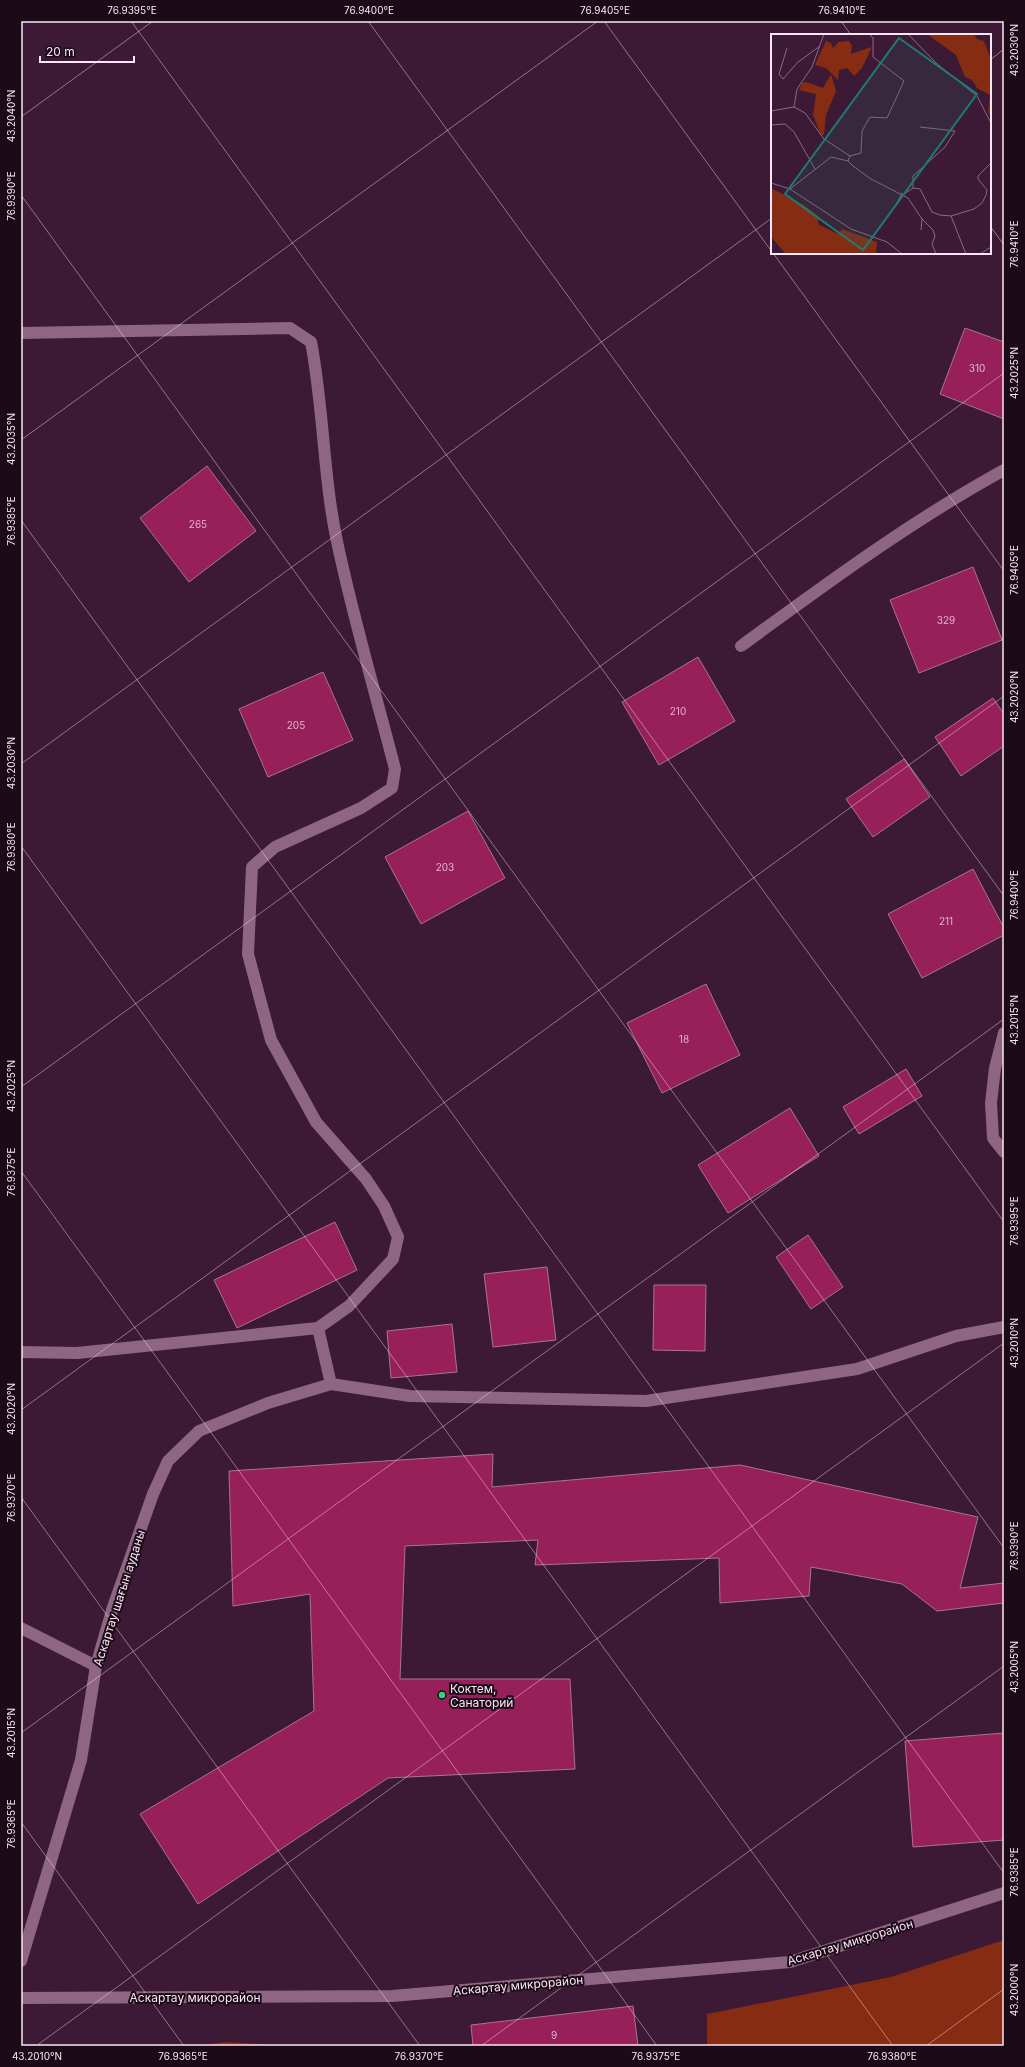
<svg xmlns="http://www.w3.org/2000/svg" width="1025" height="2067" viewBox="0 0 1025 2067" font-family="Inter,sans-serif">
<rect width="100%" height="100%" fill="#3c1a35"/>
<g fill="#862c13">
<path d="M1004 1940V2046H707V2014L891 1977Z"/>
<path d="M228 2042 284 2046H192Z"/>
</g>
<g fill="#97205b" stroke="#a77688">
<path d="M965 328 1004 342V419L940 394Z"/>
<path d="M207 466 256 531 189 582 140 518Z"/>
<path d="M973 567 1002 640 919 673 890 600Z"/>
<path d="M698 657 735 721 659 765 622 702Z"/>
<path d="M323 672 353 740 268 777 239 709Z"/>
<path d="M993 698 1004 714V746L961 776 935 737Z"/>
<path d="M904 759 930 797 873 837 846 799Z"/>
<path d="M468 811 505 878 421 924 385 857Z"/>
<path d="M973 869 1004 928V935L922 978 888 914Z"/>
<path d="M706 984 740 1055 662 1093 627 1023Z"/>
<path d="M906 1069 922 1096 859 1134 843 1107Z"/>
<path d="M790 1108 819 1156 728 1213 698 1165Z"/>
<path d="M335 1222 357 1270 237 1328 214 1280Z"/>
<path d="M808 1235 843 1287 811 1309 776 1257Z"/>
<path d="M547 1267 556 1340 493 1347 484 1274Z"/>
<path d="M654 1285H706L705 1351 653 1350Z"/>
<path d="M452 1324 457 1372 391 1378 387 1331Z"/>
<path d="M493 1454 492 1487 740 1465 978 1517 960 1588 1004 1583V1603L937 1611 902 1584 811 1567 809 1596 720 1603 719 1558 535 1565 538 1540 405 1546 400 1679H570L575 1769 388 1778 198 1904 140 1814 314 1711 310 1594 233 1606 229 1471Z"/>
<path d="M1004 1733V1840L913 1847 905 1741Z"/>
<path d="M633 2006 638 2046H473L471 2025Z"/>
</g>
<g fill="none" stroke-linecap="round" stroke-linejoin="round">
<g stroke="#8e6684" stroke-width="12">
<path d="M21 333 290 328 311 342C324 409 323 479 338 546 354 621 376 695 395 769L392 788 361 808 275 847 252 867 248 954 271 1040 316 1122 366 1179 384 1206 398 1237 393 1259 349 1306 318 1328"/>
<path d="M741 646C826 584 911 521 1004 470"/>
<path d="M1004 1033 995 1068 991 1103 993 1138 1004 1152"/>
<path d="M21 1352 77 1353 318 1328 331 1384 410 1396 646 1401 857 1369 956 1336 1004 1327"/>
<path d="M21 1628 96 1666"/>
<path d="M21 1961 81 1760 96 1666 113 1607 153 1494 168 1461 199 1431 268 1403 331 1384"/>
<path d="M21 1998 392 1996 790 1962 1004 1893"/>
</g>
</g>
<path fill="none" stroke="#fce5f5" stroke-width="1" stroke-opacity="0.45" d="M131 21 1004 1222M368 21 1004 896M604 21 772 252M841 21 851 35M990 60 1004 49M21 117 153 21M21 195 1004 1548M990 226 1004 245M773 253 1004 571M21 440 598 21M21 520 1004 1873M21 764 772 218M21 846 893 2046M21 1087 1004 373M21 1171 657 2046M21 1410 1004 696M21 1497 420 2046M21 1733 1004 1019M21 1822 184 2046M36 2046 1004 1343M481 2046 1004 1666M926 2046 1004 1989"/>
<circle fill="#2ad884" stroke="#1a0b17" stroke-width="1.5" cx="442" cy="1695" r="4"/>
<g text-anchor="middle" dominant-baseline="central" stroke-width="4" stroke-linejoin="round" paint-order="stroke">
<g font-size="10" fill="#e3b4ce">
<text x="977" y="368">310</text>
<text x="198" y="524">265</text>
<text x="946" y="620">329</text>
<text x="678" y="711">210</text>
<text x="296" y="725">205</text>
<text x="445" y="867">203</text>
<text x="946" y="921">211</text>
<text x="684" y="1039">18</text>
<text x="554" y="2035">9</text>
</g>
<g font-size="12" fill="#fce5f5" stroke="#1a0b17">
<text transform="translate(119 1598) rotate(-72)">Аскартау шағын ауданы</text>
<text transform="translate(850 1942) rotate(-17)">Аскартау микрорайон</text>
<text transform="translate(518 1985) rotate(-5)">Аскартау микрорайон</text>
<text x="195" y="1997">Аскартау микрорайон</text>
</g>
<g font-size="12" fill="#fce5f5" stroke="#1a0b17" text-anchor="start">
<text x="450" y="1688">Коктем,<tspan x="450" dy="14">Санаторий</tspan></text>
</g>
</g>
<g transform="translate(771 34)">
<rect width="220" height="220" fill="#3c1a35"/>
<path d="M156 0H203L206 5 213 7 220 25V83L217 78 219 61 206 54 201 46 194 43 185 21ZM55 7 60 9 62 14 68 8 78 7 81 12 80 20 100 13V15L91 34 83 42 76 34 68 36 67 46 55 34 44 31ZM60 40 65 57 55 81 53 101H50L42 81 45 60 28 56 31 49 35 48 52 54ZM0 154 33 171 48 183 47 190 67 200 71 195 106 208 105 220H15L0 203Z" fill="#862c13"/>
<path fill="none" stroke="#896b82" stroke-width="1" d="M53 0 41 33 26 55 23 73 34 79 53 105 79 122 77 127 82 132 100 145 137 164 151 185 150 196M137 0 165 29 206 62 220 89M16 14 8 40 12 45 27 28 49 12M0 77 23 73M0 91 14 90 23 98 44 135M79 122 90 119 91 97 99 83 116 84 133 47 102 23V4L98 0M0 149 19 155 80 195 116 208 131 220M142 154V142L174 113 184 97 149 93M19 155 60 123 77 127M133 160 142 154 149 155 161 178 169 181 180 182 203 175 211 169 215 161 216 156 207 145V142L220 129M125 171 131 159M180 182 195 220M151 185 162 196 164 202 161 210 165 220M209 220 220 213"/>
<path fill="#1b7c75" fill-opacity="0.15" stroke="#1b7c75" stroke-width="2" d="M128 4 206 60 92 216 14 160Z"/>
<rect width="220" height="220" fill="none" stroke="#fce5f5" stroke-width="2"/>
</g>
<rect width="1025" height="2067" fill="none" stroke="#1a0b17" stroke-width="44"/>
<path d="M40 56v6h94v-6" fill="none" stroke="#fce5f5" stroke-width="2"/>
<text x="46" y="56" font-size="12" fill="#fce5f5" stroke="#1a0b17" stroke-width="3" paint-order="stroke">20 m</text>
<rect x="22" y="22" width="981" height="2023" fill="none" stroke="#fce5f5" stroke-width="1.5"/>
<g font-size="10" text-anchor="middle" fill="#fce5f5">
<text x="132" y="14">76.9395°E</text>
<text x="369" y="14">76.9400°E</text>
<text x="605" y="14">76.9405°E</text>
<text x="842" y="14">76.9410°E</text>
<text transform="translate(1014 50) rotate(-90)" y="4">43.2030°N</text>
<text transform="translate(11 116) rotate(-90)" y="4">43.2040°N</text>
<text transform="translate(11 196) rotate(-90)" y="4">76.9390°E</text>
<text transform="translate(1014 244) rotate(-90)" y="4">76.9410°E</text>
<text transform="translate(1014 373) rotate(-90)" y="4">43.2025°N</text>
<text transform="translate(11 439) rotate(-90)" y="4">43.2035°N</text>
<text transform="translate(11 521) rotate(-90)" y="4">76.9385°E</text>
<text transform="translate(1014 570) rotate(-90)" y="4">76.9405°E</text>
<text transform="translate(1014 697) rotate(-90)" y="4">43.2020°N</text>
<text transform="translate(11 763) rotate(-90)" y="4">43.2030°N</text>
<text transform="translate(11 847) rotate(-90)" y="4">76.9380°E</text>
<text transform="translate(1014 895) rotate(-90)" y="4">76.9400°E</text>
<text transform="translate(1014 1020) rotate(-90)" y="4">43.2015°N</text>
<text transform="translate(11 1086) rotate(-90)" y="4">43.2025°N</text>
<text transform="translate(11 1172) rotate(-90)" y="4">76.9375°E</text>
<text transform="translate(1014 1221) rotate(-90)" y="4">76.9395°E</text>
<text transform="translate(1014 1343) rotate(-90)" y="4">43.2010°N</text>
<text transform="translate(11 1409) rotate(-90)" y="4">43.2020°N</text>
<text transform="translate(11 1498) rotate(-90)" y="4">76.9370°E</text>
<text transform="translate(1014 1546) rotate(-90)" y="4">76.9390°E</text>
<text transform="translate(1014 1667) rotate(-90)" y="4">43.2005°N</text>
<text transform="translate(11 1733) rotate(-90)" y="4">43.2015°N</text>
<text transform="translate(11 1824) rotate(-90)" y="4">76.9365°E</text>
<text transform="translate(1014 1872) rotate(-90)" y="4">76.9385°E</text>
<text transform="translate(1014 1990) rotate(-90)" y="4">43.2000°N</text>
<text x="37" y="2060">43.2010°N</text>
<text x="183" y="2060">76.9365°E</text>
<text x="419" y="2060">76.9370°E</text>
<text x="656" y="2060">76.9375°E</text>
<text x="892" y="2060">76.9380°E</text>
</g>
</svg>
